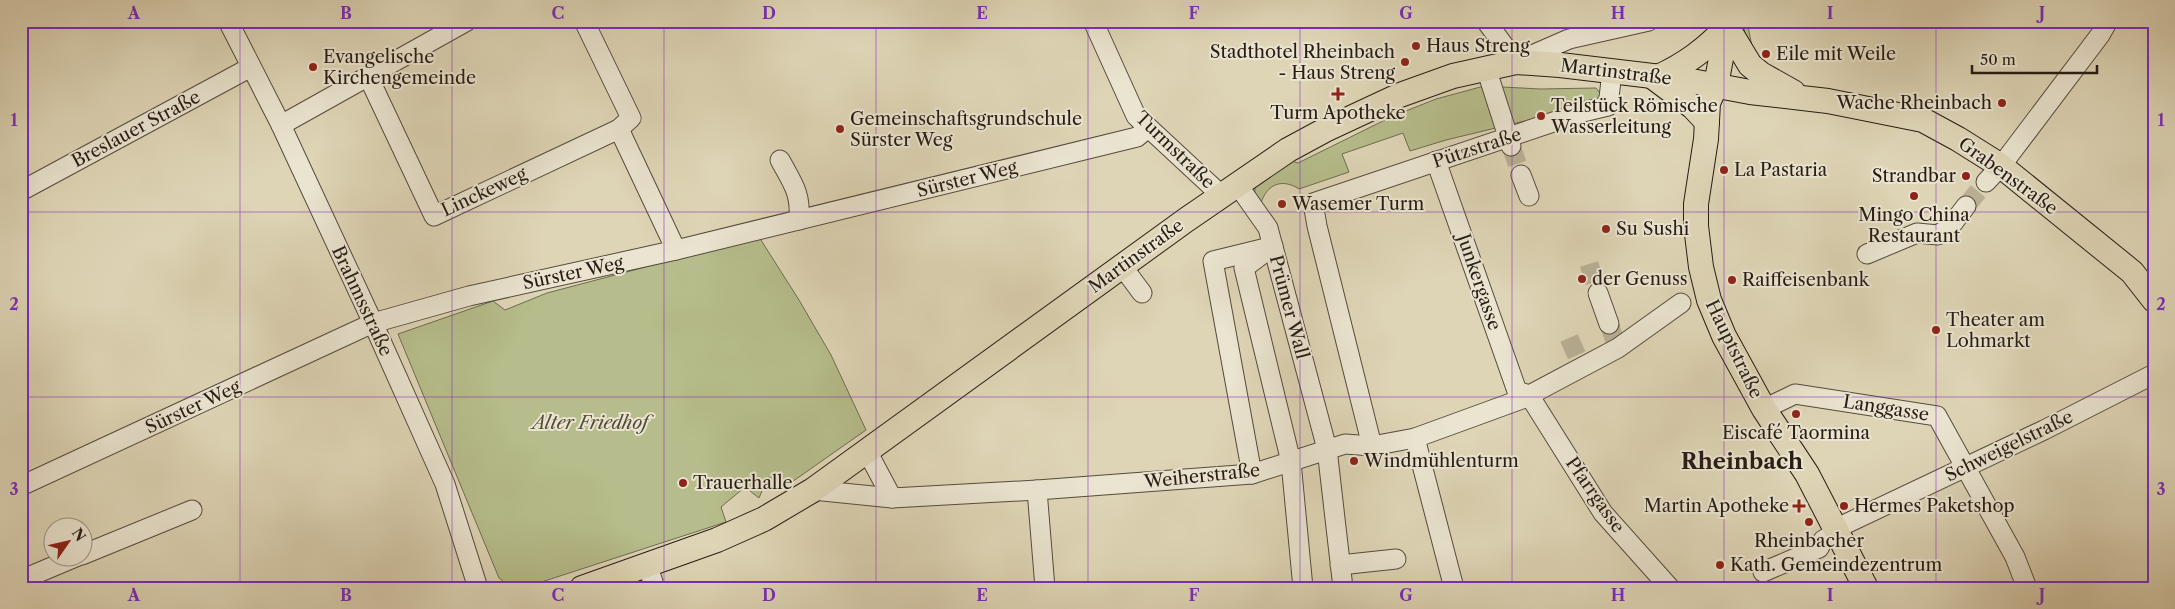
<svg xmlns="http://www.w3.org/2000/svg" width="2175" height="609" viewBox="0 0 2175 609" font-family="'Libre Caslon Text',serif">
<rect width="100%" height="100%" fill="#ded5b6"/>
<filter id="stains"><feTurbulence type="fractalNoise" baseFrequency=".004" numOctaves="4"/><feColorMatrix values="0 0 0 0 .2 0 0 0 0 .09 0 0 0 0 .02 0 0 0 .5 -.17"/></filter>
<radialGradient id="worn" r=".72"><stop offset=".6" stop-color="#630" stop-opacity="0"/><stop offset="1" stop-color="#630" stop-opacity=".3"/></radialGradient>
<g fill="#b6bc8b" stroke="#6e6c50">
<path d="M1743 21H1747L1753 52 1745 36Z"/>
<path d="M1484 86 1540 89 1596 88 1600 93V99L1595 104 1446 140 1410 151 1403 133 1342 154 1349 172 1299 189C1282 178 1267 184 1261 203 1258 199 1254 194 1255 188 1256 179 1281 166 1288 160L1298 163 1391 117 1436 99Z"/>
<path d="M759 237 799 300 831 355 866 430 789 484 768 477 759 498 745 487 721 507 726 522 523 588H511L499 578 398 334 493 301 505 310 547 293Z"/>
</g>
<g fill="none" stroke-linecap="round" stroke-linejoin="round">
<g stroke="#b9b096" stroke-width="19" stroke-dasharray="19 9" stroke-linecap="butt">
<path d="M1511 146 1521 175"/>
<path d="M1966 206 1986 182"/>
<path d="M1589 264 1598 293"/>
<path d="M1609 324 1615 341"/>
<path d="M1569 338 1581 365"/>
</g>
<g stroke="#554b3d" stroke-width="21">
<g id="minor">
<path d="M228 21 281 125 373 323 445 484 478 588"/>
<path d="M584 21 631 118 619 129"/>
<path d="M1093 21 1136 116 1221 195"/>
<path d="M1486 21 1516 62 1569 39 1649 21"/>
<path d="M1486 68 1511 146"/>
<path d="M368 76 434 216 619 129 676 250"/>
<path d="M281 125 467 21"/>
<path d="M780 160C793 184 801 193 799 220"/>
<path d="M1436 161 1517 391 1529 395"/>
<path d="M1521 175 1529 196"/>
<path d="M1986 182 2001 166 2100 35 2108 21"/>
<path d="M1237 184 1268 228 1327 449 1343 588"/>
<path d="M21 191 251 67"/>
<path d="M1273 246 1244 268 1291 462 1303 588"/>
<path d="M1867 254 1917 233 1938 235 1950 227 1966 206"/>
<path d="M1122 266 1142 293"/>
<path d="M1598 293 1609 324"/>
<path d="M1529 395 1603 513 1670 588"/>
<path d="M1764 409 1795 394 1937 416 2015 557 2027 588"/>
<path d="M1415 438 1454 588"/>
<path d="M1372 446 1317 226 1313 203 1583 112 1608 106 1612 72"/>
<path d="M867 451 892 498"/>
<path d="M1252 474 1213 261 1266 248"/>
<path d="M21 486 373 323 469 296 676 250 1137 137 1148 128"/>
<path d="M813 490 892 498 1037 490 1252 474 1345 444 1372 446 1415 438 1522 399 1618 348 1681 303"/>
<path d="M1037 490 1045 588"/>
<path d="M1835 529 2044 430 2154 374"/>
<path d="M82 555 192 510"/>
<path d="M647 564 655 588"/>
<path d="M1340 565 1396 559"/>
<path d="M1763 572 1819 548 1823 540 1837 532"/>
<path d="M21 580 78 556"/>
</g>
</g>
<g stroke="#271d15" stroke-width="26">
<g id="major">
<path d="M1728 21 1716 85 1708 103 1706 139 1696 204V226L1701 267 1709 300 1724 336 1764 409 1807 474 1866 588"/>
<path d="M1727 27 1750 65 1761 74 1793 92"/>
<path d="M1653 77 1693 107 1707 122"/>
<path d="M1658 77C1686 64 1706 49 1727 27"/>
<path d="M582 588 717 540 764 519 813 490 1186 220 1288 150 1325 130 1400 95 1453 76 1516 62 1560 65 1686 80 1750 92 1828 101 1923 120 1958 139 2001 166 2132 272 2154 300"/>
</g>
</g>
<use href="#minor" stroke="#eae4d0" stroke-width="19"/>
<use href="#major" stroke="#ded5b6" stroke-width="24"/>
</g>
<path fill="none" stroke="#7b2cbf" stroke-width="1" stroke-opacity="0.55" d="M240 21V588M452 21V588M664 21V588M876 21V588M1088 21V588M1300 21V588M1512 21V588M1724 21V588M1936 21V588M21 212H2154M21 397H2154"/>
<g fill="#8f2418" stroke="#eae4d0" stroke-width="2">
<circle cx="1416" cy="46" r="5"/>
<circle cx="1766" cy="54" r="5"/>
<circle cx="1405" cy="62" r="5"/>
<circle cx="313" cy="67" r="5"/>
<path d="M1335.5 86.5h5v5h5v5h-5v5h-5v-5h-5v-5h5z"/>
<circle cx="2002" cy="103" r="5"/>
<circle cx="1541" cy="116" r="5"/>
<circle cx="840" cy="129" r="5"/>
<circle cx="1724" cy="170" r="5"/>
<circle cx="1966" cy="176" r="5"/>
<circle cx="1914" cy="196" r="5"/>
<circle cx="1282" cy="204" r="5"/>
<circle cx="1606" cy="229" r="5"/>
<circle cx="1582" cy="279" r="5"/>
<circle cx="1732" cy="280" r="5"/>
<circle cx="1936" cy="330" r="5"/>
<circle cx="1796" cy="414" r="5"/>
<circle cx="1354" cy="461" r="5"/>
<circle cx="683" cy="483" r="5"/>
<path d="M1796.5 498.5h5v5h5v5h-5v5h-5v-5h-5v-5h5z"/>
<circle cx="1844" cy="506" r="5"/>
<circle cx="1809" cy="522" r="5"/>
<circle cx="1720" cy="565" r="5"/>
</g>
<g text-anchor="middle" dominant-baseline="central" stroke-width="4" stroke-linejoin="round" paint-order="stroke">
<g font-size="18" fill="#271d15" stroke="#eae4d0" text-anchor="start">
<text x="1426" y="46">Haus Streng</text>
<text x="1395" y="52" text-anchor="end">Stadthotel Rheinbach<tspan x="1395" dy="21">- Haus Streng</tspan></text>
<text x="1776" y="54">Eile mit Weile</text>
<text x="323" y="57">Evangelische<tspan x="323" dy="21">Kirchengemeinde</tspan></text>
<text x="1992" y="103" text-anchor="end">Wache Rheinbach</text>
<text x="1551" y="106">Teilstück Römische<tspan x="1551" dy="21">Wasserleitung</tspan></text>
<text x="1338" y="113" text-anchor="middle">Turm Apotheke</text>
<text x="850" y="119">Gemeinschaftsgrundschule<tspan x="850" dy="21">Sürster Weg</tspan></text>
<text x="1734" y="170">La Pastaria</text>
<text x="1956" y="176" text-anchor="end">Strandbar</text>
<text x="1292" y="204">Wasemer Turm</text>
<text x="1914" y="215" text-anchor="middle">Mingo China<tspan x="1914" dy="21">Restaurant</tspan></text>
<text x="1616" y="229">Su Sushi</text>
<text x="1592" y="279">der Genuss</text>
<text x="1742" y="280">Raiffeisenbank</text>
<text x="1946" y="320">Theater am<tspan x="1946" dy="21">Lohmarkt</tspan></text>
<text x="1796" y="433" text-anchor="middle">Eiscafé Taormina</text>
<text x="1364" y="461">Windmühlenturm</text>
<text x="693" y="483">Trauerhalle</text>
<text x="1789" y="506" text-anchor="end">Martin Apotheke</text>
<text x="1854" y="506">Hermes Paketshop</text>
<text x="1809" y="541" text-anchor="middle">Rheinbacher</text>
<text x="1730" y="565">Kath. Gemeindezentrum</text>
</g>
<g font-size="18" fill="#271d15" stroke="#eae4d0">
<text transform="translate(1616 72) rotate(7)">Martinstraße</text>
<text transform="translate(136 129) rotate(-28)">Breslauer Straße</text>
<text transform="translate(1477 148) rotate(-18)">Pützstraße</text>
<text transform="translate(1175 150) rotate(44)">Turmstraße</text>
<text transform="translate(2008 176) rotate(36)">Grabenstraße</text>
<text transform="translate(967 179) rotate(-14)">Sürster Weg</text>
<text transform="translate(484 192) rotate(-25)">Linckeweg</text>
<text transform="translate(1136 256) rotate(-36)">Martinstraße</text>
<text transform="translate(573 273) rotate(-12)">Sürster Weg</text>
<text transform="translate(1479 282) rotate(71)">Junkergasse</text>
<text transform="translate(362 301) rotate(65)">Brahmsstraße</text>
<text transform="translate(1289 307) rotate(75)">Prümer Wall</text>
<text transform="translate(1734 349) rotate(64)">Hauptstraße</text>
<text transform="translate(193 407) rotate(-25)">Sürster Weg</text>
<text transform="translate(1886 408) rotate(9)">Langgasse</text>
<text transform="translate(2009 446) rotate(-26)">Schweigelstraße</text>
<text transform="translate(1202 476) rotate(-6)">Weiherstraße</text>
<text transform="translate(1595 495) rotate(55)">Pfarrgasse</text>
</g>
<g font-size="18" font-style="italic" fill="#524d38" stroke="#eae4d0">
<text x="590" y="423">Alter Friedhof</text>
</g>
<g font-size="22" font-weight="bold" fill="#271d15" stroke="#eae4d0">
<text x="1742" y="461">Rheinbach</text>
</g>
</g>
<rect width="2175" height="609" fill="none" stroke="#ded5b6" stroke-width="55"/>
<g transform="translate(68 542) rotate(56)"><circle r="24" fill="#eae4d0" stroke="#9c9485"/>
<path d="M0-4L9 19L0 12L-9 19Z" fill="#8f2418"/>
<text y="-8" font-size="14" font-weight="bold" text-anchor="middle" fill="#271d15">N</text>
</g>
<path d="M1972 65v8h125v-8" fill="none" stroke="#271d15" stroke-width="2.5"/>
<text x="1980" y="65" font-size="15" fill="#271d15" stroke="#eae4d0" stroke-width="4" paint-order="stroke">50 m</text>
<rect x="28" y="28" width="2120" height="554" fill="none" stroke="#7b2cbf" stroke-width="2"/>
<g font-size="16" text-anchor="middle" font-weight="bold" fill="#7b2cbf">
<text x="134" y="19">A</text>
<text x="346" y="19">B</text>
<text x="558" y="19">C</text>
<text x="769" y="19">D</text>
<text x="982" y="19">E</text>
<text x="1194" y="19">F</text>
<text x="1406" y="19">G</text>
<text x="1618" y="19">H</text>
<text x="1830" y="19">I</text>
<text x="2042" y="19">J</text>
<text x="14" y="126">1</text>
<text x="2161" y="126">1</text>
<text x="14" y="310">2</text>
<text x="2161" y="310">2</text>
<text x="14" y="495">3</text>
<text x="2161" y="495">3</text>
<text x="134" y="601">A</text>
<text x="346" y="601">B</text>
<text x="558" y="601">C</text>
<text x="769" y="601">D</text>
<text x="982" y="601">E</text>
<text x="1194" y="601">F</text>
<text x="1406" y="601">G</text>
<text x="1618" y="601">H</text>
<text x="1830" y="601">I</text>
<text x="2042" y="601">J</text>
</g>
<rect width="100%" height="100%" filter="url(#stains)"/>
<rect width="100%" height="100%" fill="url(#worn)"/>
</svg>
